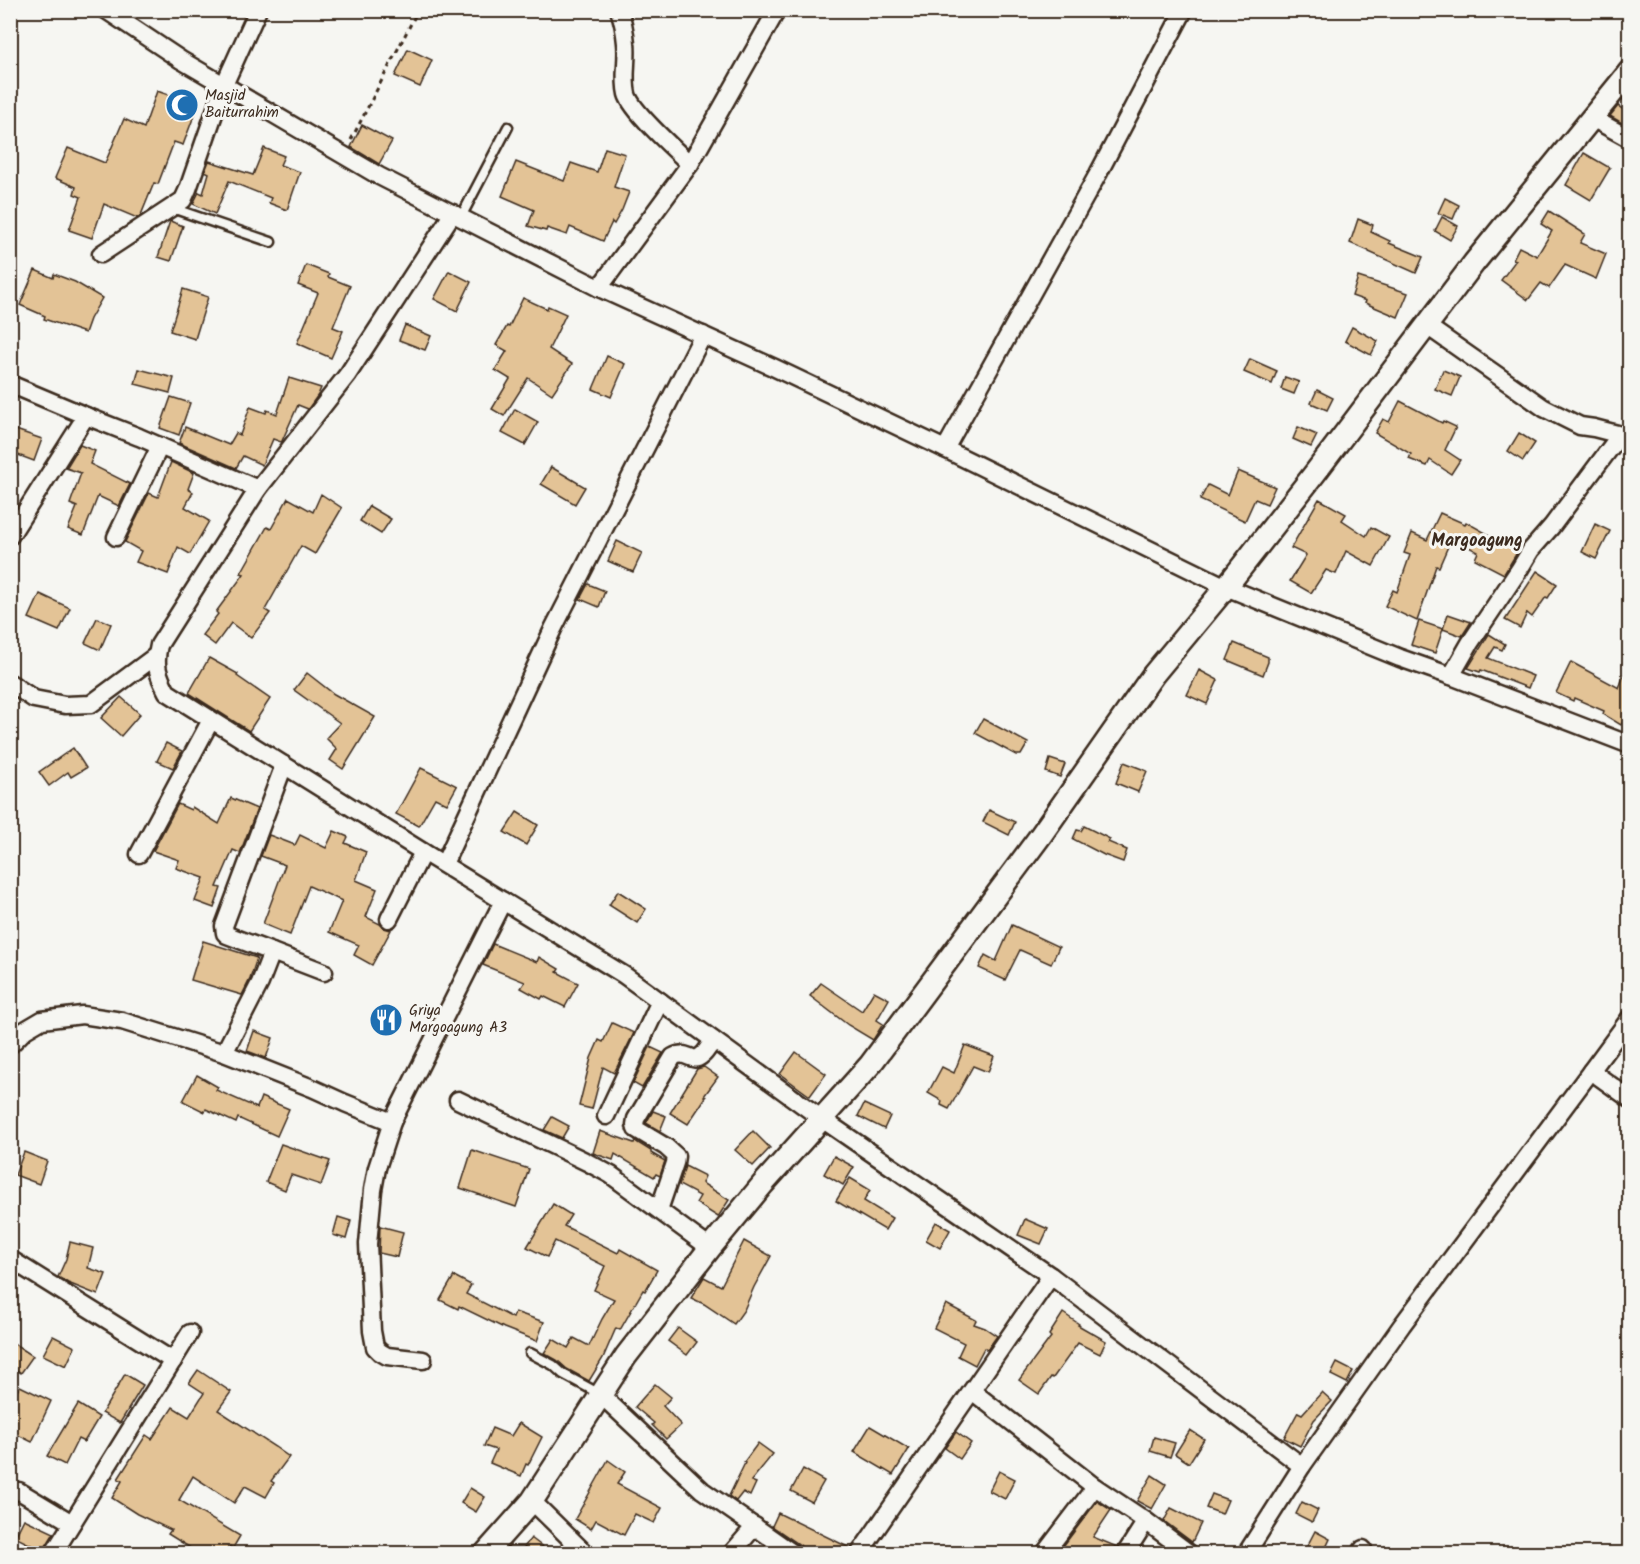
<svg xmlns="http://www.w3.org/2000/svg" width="1640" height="1564" viewBox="0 0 1640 1564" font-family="Kalam,sans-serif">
<rect width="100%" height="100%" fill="#f6f6f2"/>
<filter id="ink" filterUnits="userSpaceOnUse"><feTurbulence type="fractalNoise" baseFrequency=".0167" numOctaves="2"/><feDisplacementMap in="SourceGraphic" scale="12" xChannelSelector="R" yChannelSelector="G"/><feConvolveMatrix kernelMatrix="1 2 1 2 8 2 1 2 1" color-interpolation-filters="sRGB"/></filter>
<g filter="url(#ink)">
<g fill="#e3c396" stroke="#3b2a1e" stroke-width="1.5">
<path d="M408 49 432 60 420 87 395 76Z"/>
<path d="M157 91 198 105 183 145 174 142 158 184 154 183 141 215 137 218 104 204 92 238 69 230 81 197 74 194 76 187 55 178 68 148 105 163 124 119 144 128Z"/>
<path d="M1618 106 1629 113V127L1610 116Z"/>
<path d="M362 125 392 141 379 164 351 147Z"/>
<path d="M264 148 284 156 280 165 300 172 287 210 269 203 271 198 229 181 215 214 193 204 199 192 203 194 209 173 205 171 209 161 253 175Z"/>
<path d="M605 148 625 154 614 187 629 192 622 210 614 224 612 222 603 241 570 227 567 235 547 228 546 231 528 226 534 210 502 196 516 162 564 181 571 163 597 172Z"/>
<path d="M1584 153 1610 168 1591 200 1566 185Z"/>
<path d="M1445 198 1459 205 1453 219 1438 213Z"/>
<path d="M1549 211 1585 234 1580 243 1606 254 1596 279 1565 265 1549 288 1541 283 1528 300 1501 280 1516 260 1513 259 1519 247 1537 256 1552 231 1541 224Z"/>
<path d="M1442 217 1458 226 1450 240 1435 231Z"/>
<path d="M1358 219 1373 225 1371 232 1390 241 1389 243 1423 257 1416 273 1369 252V251L1350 243Z"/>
<path d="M170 221 183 226 171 261 158 257Z"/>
<path d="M306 265 329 274 328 277 350 286 333 327 343 331 331 358 297 343 318 293 298 285Z"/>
<path d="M35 270 53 278 54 274 75 282 102 298 90 319 85 333 44 319 45 316 20 305Z"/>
<path d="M449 271 471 282 457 311 434 299Z"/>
<path d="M1358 277 1408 293 1398 317 1365 303 1366 301 1352 296Z"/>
<path d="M183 289 208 297 195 339 170 331Z"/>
<path d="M523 298 547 309 548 306 566 314 549 349 572 364 552 394 528 378 504 416 492 409 510 379 495 370 507 351 496 345 507 326 509 327Z"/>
<path d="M405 325 431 336 425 350 399 340Z"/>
<path d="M1352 327 1378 341 1371 355 1345 341Z"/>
<path d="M607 356 625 364 611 397 593 389Z"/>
<path d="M1250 359 1277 371 1272 384 1244 372Z"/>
<path d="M139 369 174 378 170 393 135 384Z"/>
<path d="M1443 370 1460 377 1452 396 1435 389Z"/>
<path d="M1285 377 1299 382 1294 394 1281 389Z"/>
<path d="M289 378 321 388 318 395 308 409 298 405 282 441 281 442 273 439 262 465 243 456 236 468 179 443 185 427 229 445 236 433 240 435 250 407 266 413 267 410 277 414Z"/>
<path d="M1317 390 1333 398 1327 410 1311 403Z"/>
<path d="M171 397 190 403 179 435 160 428Z"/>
<path d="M1400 401 1442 423 1443 421 1456 427 1445 450 1460 460 1451 474 1430 460 1427 466 1409 459 1411 454 1375 433 1383 419 1389 422Z"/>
<path d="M515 409 538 422 525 445 502 433Z"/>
<path d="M1298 427 1317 435 1311 447 1293 439Z"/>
<path d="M10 428 42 439 34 461 10 452Z"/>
<path d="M1519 433 1535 443 1523 461 1508 451Z"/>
<path d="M80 445 95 451 90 464 130 484 119 506 98 496 83 535 68 529 77 507 70 504 81 473 66 468Z"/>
<path d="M171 462 194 473 188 489 193 492 185 507 209 521 190 554 178 547 168 574 136 562 141 551 125 542 149 493 158 497Z"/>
<path d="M551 467 585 487 575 504 541 484Z"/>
<path d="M1238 471 1275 487 1267 504 1255 499 1245 521 1200 500 1208 485 1228 495Z"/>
<path d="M321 494 342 508 315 554 301 546 265 610 270 613 251 638 231 623 215 645 202 635 218 614 216 612 244 574 241 573 267 527 271 529 288 498 313 512Z"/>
<path d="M1319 499 1346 514 1342 520 1366 536 1371 527 1389 537 1373 566 1346 551 1336 574 1326 570 1311 593 1290 581 1306 555 1291 548Z"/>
<path d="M369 506 391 519 381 534 360 521Z"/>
<path d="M1440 513 1465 524 1466 522 1518 551 1504 574 1475 559 1478 552 1453 538 1450 545 1449 544 1439 567 1436 566 1417 621 1385 606 1393 590 1397 592 1410 555 1404 553 1412 533 1427 540Z"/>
<path d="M1595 524 1610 531 1596 559 1582 552Z"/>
<path d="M617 541 642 553 633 572 608 561Z"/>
<path d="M1537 571 1557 584 1548 598 1546 597 1532 617 1527 613 1520 628 1505 620Z"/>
<path d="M588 584 605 591 599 607 580 599Z"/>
<path d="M40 594 70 608 59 631 29 618Z"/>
<path d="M1448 614 1471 622 1462 636 1443 629Z"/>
<path d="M97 618 111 624 100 650 85 643Z"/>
<path d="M1419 621 1443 629 1435 653 1411 645Z"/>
<path d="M1489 634 1505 644 1502 650 1495 647 1488 658 1533 676 1528 688 1481 670 1480 672 1468 668Z"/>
<path d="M1234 643 1268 657V662L1263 675 1227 660Z"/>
<path d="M209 658 238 674 237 676 270 699 249 731 189 693Z"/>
<path d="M1571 662 1619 688 1629 662V711L1621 725 1603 714 1604 711 1574 698 1573 701 1556 693Z"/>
<path d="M1199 670 1218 680 1207 704 1187 695Z"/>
<path d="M307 673 334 694 375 717 343 769 330 760 337 749 326 738 340 723 294 690Z"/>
<path d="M121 697 140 714 121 736 101 718Z"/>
<path d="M983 719 1028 743 1021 755H1016L975 733Z"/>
<path d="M166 743 182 751 173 768 157 761Z"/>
<path d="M73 748 86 768 71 777 68 772 49 786 39 772Z"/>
<path d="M1050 759 1065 764 1060 777 1046 772Z"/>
<path d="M1124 762 1147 771 1138 792 1116 783Z"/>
<path d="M421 768 457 786 447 804 435 798 419 826 396 814Z"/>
<path d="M231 798 257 809 240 853 233 850 217 887 221 888 214 908 195 901 204 878 176 868 179 860 153 851 178 804 191 810 192 807 219 824Z"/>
<path d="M989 810 1015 822 1009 835 983 822Z"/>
<path d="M517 812 538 825 526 845 504 832Z"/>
<path d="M1084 826 1110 839 1108 842 1127 850 1123 862 1104 855 1073 839 1077 830 1081 831Z"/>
<path d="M334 831 348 837 345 843 366 852 356 880 377 889 366 917 380 924 384 928 391 930 372 965 354 955 359 945 329 932 342 901 309 886 290 935 263 924 285 865 261 856 269 835 295 845 300 835 326 848Z"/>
<path d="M618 891 646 909 637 923 609 905Z"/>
<path d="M1012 925 1059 947 1051 964 1020 950 1005 980 979 968 985 955 996 961Z"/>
<path d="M203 941 257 958 250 979 242 995 191 980Z"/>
<path d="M493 944 537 962 539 957 559 969 557 972 578 983 565 1007 543 996 541 999 521 988 525 982 483 965Z"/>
<path d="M821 983 862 1011 874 991 889 999 877 1020 883 1024 873 1040 848 1025 810 996Z"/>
<path d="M612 1023 634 1033 614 1073 603 1067 592 1109 579 1106 591 1058 599 1040 603 1042Z"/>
<path d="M254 1031 273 1038 266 1058 247 1051Z"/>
<path d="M965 1045 994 1056 988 1072 973 1066 949 1109 941 1105 942 1101 928 1093 942 1067 954 1073Z"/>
<path d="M650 1047 663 1053 642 1088 633 1083Z"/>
<path d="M796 1052 826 1074 810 1096 780 1074Z"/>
<path d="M704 1067 718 1077 704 1096 706 1097 688 1124 670 1113 697 1069Z"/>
<path d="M197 1075 218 1087 216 1090 257 1108 261 1097 289 1109 277 1136 238 1118 236 1123 206 1109 205 1112 183 1101Z"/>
<path d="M864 1104 890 1116 884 1129 858 1116Z"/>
<path d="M653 1111 666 1116 660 1131 646 1123Z"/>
<path d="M552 1117 569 1126 562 1138 544 1130Z"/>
<path d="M600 1131 634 1143 635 1141 651 1151V1153L665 1161 660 1176 656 1174 654 1177 615 1154 613 1160 593 1153Z"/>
<path d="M753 1131 770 1148 753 1166 735 1150Z"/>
<path d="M281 1144 330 1161 321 1185 291 1175 285 1190 266 1182Z"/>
<path d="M472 1150 529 1169 516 1207 460 1188Z"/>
<path d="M24 1152 47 1161 39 1184 15 1175Z"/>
<path d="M834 1156 854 1167 843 1185 824 1174Z"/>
<path d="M685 1166 705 1176 702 1183 729 1200 718 1217 696 1203 700 1196 679 1185Z"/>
<path d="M850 1178 870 1190 864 1201 892 1218 885 1230 836 1201Z"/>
<path d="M553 1204 571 1215 564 1226 618 1253 620 1249 657 1270 645 1291 643 1290 620 1330 616 1328 603 1358 589 1381 567 1369 557 1360 544 1353 553 1339 568 1348 574 1338 589 1346 602 1319 614 1299 594 1290 605 1266 555 1241 547 1257 527 1247Z"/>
<path d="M338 1217 351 1221 346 1239 333 1235Z"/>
<path d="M1025 1219 1048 1229 1041 1244 1018 1235Z"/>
<path d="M936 1222 950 1230 940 1248 926 1240Z"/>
<path d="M380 1226 403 1232 397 1257 379 1253Z"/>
<path d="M744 1241 771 1256 754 1287 744 1310 734 1324 704 1304 691 1298 704 1277 721 1286Z"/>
<path d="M70 1242 93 1248 88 1268 106 1274 98 1295 68 1283 58 1277 66 1259Z"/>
<path d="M454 1276 471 1285 466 1294 513 1318 515 1312 544 1322 537 1341 504 1328 459 1306 458 1309 440 1300Z"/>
<path d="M946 1304 976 1320 974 1324 985 1328 997 1336 987 1350 984 1348 975 1365 958 1356 964 1343 934 1328Z"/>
<path d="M1063 1313 1079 1324 1078 1325 1106 1341 1100 1354 1078 1343 1053 1378 1051 1377 1039 1394 1019 1380 1051 1337 1049 1335Z"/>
<path d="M678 1328 697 1342 687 1355 668 1341Z"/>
<path d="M53 1336 75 1347 66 1366 43 1355Z"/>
<path d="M10 1341 33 1356 21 1373 10 1366Z"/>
<path d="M1337 1363 1353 1371 1347 1383 1331 1375Z"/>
<path d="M198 1370 231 1392 218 1410 275 1447 289 1457 271 1481 274 1483 266 1497 245 1486 234 1503 193 1476 179 1500 240 1536 233 1548 230 1546 225 1554H200L168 1534 171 1530 137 1514 112 1498 122 1481 118 1479 146 1435 152 1439 173 1407 189 1417 204 1393 189 1383Z"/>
<path d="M125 1374 143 1385 120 1423 102 1413Z"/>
<path d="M655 1384 671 1397 663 1406 681 1425 666 1439 652 1425 654 1423 635 1407Z"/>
<path d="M20 1386 51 1401 32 1442 10 1431V1404Z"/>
<path d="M1322 1392 1332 1401 1314 1420 1300 1446 1284 1438 1298 1412 1302 1414Z"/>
<path d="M78 1404 99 1417 84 1442 78 1439 65 1465 47 1456Z"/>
<path d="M519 1423 542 1437 528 1465 526 1464 521 1476 490 1463 496 1450 484 1446 492 1428 511 1436Z"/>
<path d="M870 1426 909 1449 893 1475 854 1452Z"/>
<path d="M1190 1430 1204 1439 1189 1463 1175 1454Z"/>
<path d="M956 1432 971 1443 960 1459 945 1448Z"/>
<path d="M1154 1437 1175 1443 1170 1457 1150 1451Z"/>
<path d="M758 1443 773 1454 751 1481 756 1483 750 1496 743 1492 736 1501 729 1496 745 1463 744 1462Z"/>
<path d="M608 1460 625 1472 617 1484 662 1508 654 1523 635 1514 624 1535 596 1520 591 1529 575 1519Z"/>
<path d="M803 1469 824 1481 812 1502 791 1491Z"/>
<path d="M999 1471 1015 1479 1005 1499 989 1491Z"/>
<path d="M1152 1475 1166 1484 1152 1509 1137 1501Z"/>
<path d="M470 1488 485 1497 476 1512 461 1503Z"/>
<path d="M1212 1494 1228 1500 1222 1514 1206 1508Z"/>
<path d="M1097 1501 1111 1510 1093 1537 1117 1547 1115 1554H1071L1061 1549Z"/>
<path d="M1302 1502 1318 1510 1312 1522 1296 1514Z"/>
<path d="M1171 1508 1201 1523 1192 1542 1164 1521Z"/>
<path d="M778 1513 850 1548 849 1554H806L800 1545 772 1526Z"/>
<path d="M24 1519 54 1533 43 1551 15 1537Z"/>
<path d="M1315 1531 1330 1539 1323 1554H1303Z"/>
<path d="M531 1538 552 1554H519Z"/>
</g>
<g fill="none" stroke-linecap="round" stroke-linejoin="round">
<g stroke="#3b2a1e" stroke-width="13">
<g id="service">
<path d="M172 208 271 242"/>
<path d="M461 217 508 127"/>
<path d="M530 1353 553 1365 563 1374 600 1394"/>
</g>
</g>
<g stroke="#3b2a1e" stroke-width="21">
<g id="minor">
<path d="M106 10 181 60 379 176 599 288 775 368 945 449 1226 587 1400 658 1451 676 1630 745"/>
<path d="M619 10C623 21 625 32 626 43 628 60 623 77 627 94 631 110 676 151 690 164"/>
<path d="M1592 118 1630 139"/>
<path d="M453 213 348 374 258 489 159 645C154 665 158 675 167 692L423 852 624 975 822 1119 1051 1276 1302 1466"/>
<path d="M101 254 183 200 188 189 224 85 258 10"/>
<path d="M599 288 690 164 777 10"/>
<path d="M1427 326 1544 408 1580 426 1594 428 1629 437"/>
<path d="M10 384 86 416 139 437 258 489"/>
<path d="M945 449 1098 174 1184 10"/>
<path d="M10 536 86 416"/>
<path d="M116 537 160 446"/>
<path d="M1451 676 1470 643 1519 570 1531 550 1552 526 1620 435"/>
<path d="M10 683 34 699 65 705 91 704 157 655"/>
<path d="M139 854 211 720"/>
<path d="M444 864 553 629 703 335"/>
<path d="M389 919 423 852"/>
<path d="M272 952 324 972"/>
<path d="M1630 1018 1591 1071 1630 1099"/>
<path d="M10 1045 25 1030 42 1020 82 1015 122 1021 224 1053 312 1088 345 1103 392 1122"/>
<path d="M224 1053 260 983 272 952 227 935 225 933 224 926 284 765"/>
<path d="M458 1100 587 1162 611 1175 710 1248"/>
<path d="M606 1116 660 1001"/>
<path d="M659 1210 675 1163 676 1156 666 1147 636 1129 635 1125 636 1119 673 1057C687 1049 691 1064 701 1056 706 1053 710 1045 713 1040"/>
<path d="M10 1259 173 1361"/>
<path d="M423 1360 387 1356 380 1352 375 1347 372 1331 368 1244 373 1190 377 1168 392 1122 503 901"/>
<path d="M972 1391 1095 1487 1146 1521 1190 1554"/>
<path d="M600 1394 702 1490 794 1554"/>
<path d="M10 1491H19L72 1523"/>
<path d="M532 1501 586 1554"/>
<path d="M53 1554 190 1333"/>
<path d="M731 1554 755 1526"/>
<path d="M859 1554 1051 1276"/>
<path d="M1044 1554 1095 1487"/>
<path d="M1125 1554 1146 1521"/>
<path d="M1246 1554 1302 1466 1402 1325 1591 1071"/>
<path d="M1360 1554 1363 1549"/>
</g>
</g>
<g stroke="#3b2a1e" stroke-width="26">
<path id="tertiary" d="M485 1554 532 1501 626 1356 710 1248 763 1184 870 1065 1041 835 1153 675 1226 587 1315 473 1474 263 1630 71"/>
</g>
<path stroke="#3b2a1e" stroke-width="3" stroke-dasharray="4.5 4.5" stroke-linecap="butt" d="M351 140 418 10"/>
<use href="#service" stroke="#f6f6f2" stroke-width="8"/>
<use href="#minor" stroke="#f6f6f2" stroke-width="16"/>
<use href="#tertiary" stroke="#f6f6f2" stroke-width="21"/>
</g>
</g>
<defs>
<g id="mosque-disc" transform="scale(1.725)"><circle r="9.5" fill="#1f6fb2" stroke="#f6f6f2"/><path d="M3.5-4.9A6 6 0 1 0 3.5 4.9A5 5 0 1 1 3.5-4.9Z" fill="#fff"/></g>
<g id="restaurant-disc" transform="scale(1.725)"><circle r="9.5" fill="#1f6fb2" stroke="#f6f6f2"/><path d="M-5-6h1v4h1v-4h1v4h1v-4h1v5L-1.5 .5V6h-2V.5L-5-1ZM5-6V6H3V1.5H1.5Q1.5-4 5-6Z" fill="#fff"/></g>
</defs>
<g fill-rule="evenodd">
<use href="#mosque-disc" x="182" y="105"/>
<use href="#restaurant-disc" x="386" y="1020"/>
</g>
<g text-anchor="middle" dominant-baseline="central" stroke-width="6" stroke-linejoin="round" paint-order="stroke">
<g font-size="15" fill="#3b2a1e" stroke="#f6f6f2" text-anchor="start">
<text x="205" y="96">Masjid<tspan x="205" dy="17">Baiturrahim</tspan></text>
<text x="409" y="1011">Griya<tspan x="409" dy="17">Margoagung A3</tspan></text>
</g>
<g font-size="18" font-weight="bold" fill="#3b2a1e" stroke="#f6f6f2">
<text x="1477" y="541">Margoagung</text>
</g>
</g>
<rect width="1640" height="1564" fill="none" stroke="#f6f6f2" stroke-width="36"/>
<rect x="18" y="18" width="1604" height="1528" fill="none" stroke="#3b2a1e" stroke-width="2" filter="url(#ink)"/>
</svg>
